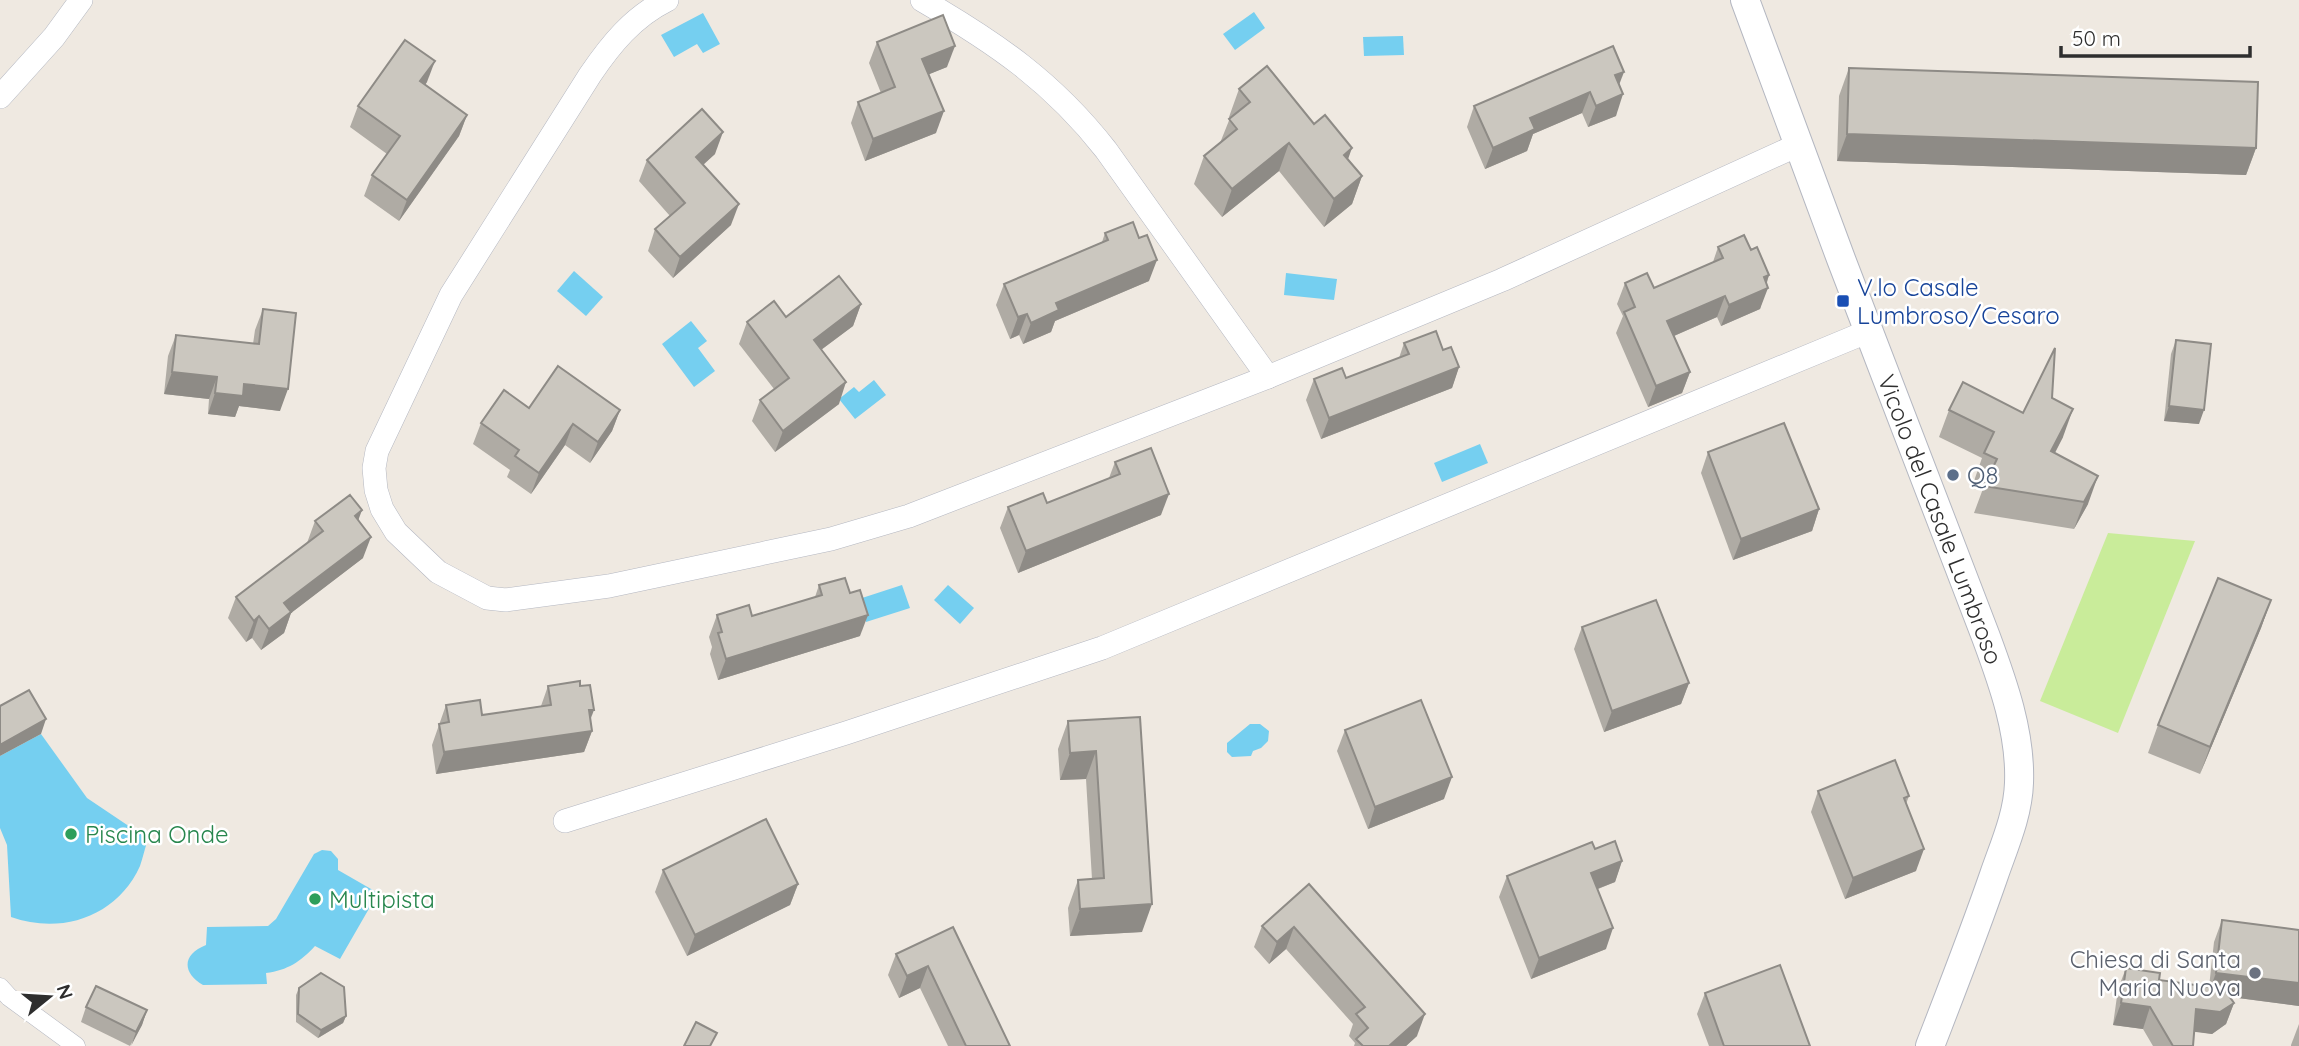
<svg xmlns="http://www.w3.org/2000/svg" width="2299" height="1046" viewBox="0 0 2299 1046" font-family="Quicksand,sans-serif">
<rect width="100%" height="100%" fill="#efe9e1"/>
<path fill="#c9ec9a" d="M2108 533 2195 541 2118 733 2040 701Z"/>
<g fill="#75cff0">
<path d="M1254 12 1265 28 1235 50 1223 34Z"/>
<path d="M703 13 720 44 703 53 697 44 674 57 661 35Z"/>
<path d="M1403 36 1404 55 1364 56 1363 37Z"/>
<path d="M574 271 603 297 586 316 557 291Z"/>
<path d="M1286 273 1337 279 1334 300 1284 295Z"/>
<path d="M691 321 707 341 698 348 715 371 694 387 662 344Z"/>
<path d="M874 380 886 395 855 419 839 399 854 387 859 392Z"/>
<path d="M1480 444 1488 463 1442 482 1434 463Z"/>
<path d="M902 585 910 608 866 622 859 599Z"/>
<path d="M948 585 974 608 960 624 934 600Z"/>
<path d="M1250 724H1260L1269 731 1268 741 1261 748 1253 751 1251 756 1232 757 1227 752V743Z"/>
<path d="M41 734 87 798 148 839C145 848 143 857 140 866 117 917 61 935 11 917L7 845 0 828V756Z"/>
<path d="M322 850 331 851 338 859V870L378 893 340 959 315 946C300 962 288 970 266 973L267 984 203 985C181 972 183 954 206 945L207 927 268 926 276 919 314 854Z"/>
</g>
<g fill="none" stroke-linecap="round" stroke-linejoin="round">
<g stroke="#b4b7c1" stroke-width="19">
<path id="pedestrian" d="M0 987 9 997 76 1046"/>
</g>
<g stroke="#b4b7c1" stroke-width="24">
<g id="minor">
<path d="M667 0C633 17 611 44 590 75L451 295 377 451 374 468 376 490 382 509 396 532 438 572 487 598 506 600 609 586 831 539 909 516 1268 377 1502 280 1800 144"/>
<path d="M922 0C996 43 1053 82 1106 150L1268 377"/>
<path d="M0 97 54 37 81 0"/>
<path d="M565 821 846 733 1102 648 1869 331"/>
</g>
</g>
<g stroke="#b4b7c1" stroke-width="30">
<g id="tertiary">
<path id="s1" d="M1745 0 1841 259 1986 637C2003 683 2021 733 2019 783 2018 815 2004 846 1994 875 1974 933 1952 989 1930 1046"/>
</g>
</g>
<use href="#pedestrian" stroke="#fff" stroke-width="18"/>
<use href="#minor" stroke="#fff" stroke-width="23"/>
<use href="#tertiary" stroke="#fff" stroke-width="28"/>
</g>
<g fill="#afaba4">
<path d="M877 42 947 67 929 74 936 133 865 161 851 123 858 102 881 93 869 63Z"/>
<path d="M1849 68 2256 148 2246 175 1837 161 1839 96Z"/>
<path d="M427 82 425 85 467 115 459 136 399 221 364 196 372 175 387 154 350 127 358 106Z"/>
<path d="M1619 84 1616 116 1588 127 1582 113 1533 134 1527 151 1485 169 1467 127 1474 106Z"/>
<path d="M1239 89 1314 124 1348 159 1362 176 1352 204 1324 227 1279 171 1222 217 1194 184 1204 156 1220 143 1230 118 1229 117Z"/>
<path d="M715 154 703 164 731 225 673 278 648 251 655 229 670 216 639 181 647 160Z"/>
<path d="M1105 233 1149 281 1055 321 1051 332 1023 344 1019 335 1010 339 996 305 1004 284 1102 242Z"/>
<path d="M1718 247 1751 250 1769 275 1760 309 1721 326 1717 317 1674 336 1690 372 1682 393 1648 407 1616 333 1623 316 1617 304 1625 283 1654 288 1713 262Z"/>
<path d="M861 304 853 326 821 350 839 404 775 452 752 421 760 400 774 389 739 344 747 322Z"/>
<path d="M263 309 280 411 239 406 235 417 208 414 209 399 164 394 168 356 176 335 253 344 255 330Z"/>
<path d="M2176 340 2199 424 2164 421 2171 354Z"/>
<path d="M1404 343 1443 350 1459 367 1452 388 1321 439 1306 400 1314 379 1346 378 1399 358Z"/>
<path d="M2052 398 2063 437 2055 453 2088 504 2074 529 1974 513 1984 486 1974 481 1982 458 1939 437 1949 410 2023 413Z"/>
<path d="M620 410 612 431 590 463 565 445 531 494 507 477 510 470 473 444 481 423Z"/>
<path d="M1708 452 1819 509 1812 531 1733 560 1701 473Z"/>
<path d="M1115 462 1161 515 1018 573 1000 528 1008 507 1047 503 1109 478Z"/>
<path d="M358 520 363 558 291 613 284 633 261 650 252 638 246 642 228 618 236 597 307 543 315 521Z"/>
<path d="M819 585 860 636 718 680 710 654 712 647 709 637 717 615 752 616 815 597Z"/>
<path d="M2271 600 2261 628 2200 774 2148 753 2158 725Z"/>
<path d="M1582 627 1689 683 1681 704 1604 732 1574 649Z"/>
<path d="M548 686H580L590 720 592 731 584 752 436 774 432 745 446 705 482 715 541 706Z"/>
<path d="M1140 717 1142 932 1070 936 1068 908 1078 880 1092 879 1086 779 1060 780 1058 749 1068 721Z"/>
<path d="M1345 730 1444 799 1368 829 1337 751Z"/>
<path d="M1818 791 1909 796 1906 804 1916 871 1845 899 1811 812Z"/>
<path d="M1595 849 1622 861 1615 882 1598 889 1606 949 1531 979 1499 897 1507 876Z"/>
<path d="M663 870 798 884 790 905 687 956 655 892Z"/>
<path d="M1309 884 1417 1036 1406 1046H1354L1355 1043 1349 1036 1353 1024 1286 949 1269 964 1254 947 1262 926Z"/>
<path d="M2222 920 2299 930V1006L2230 997 2234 1003 2226 1024 2212 1034 2194 1031 2193 1046H2153L2143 1029 2113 1025 2118 989 2126 968 2159 980 2209 987 2214 942Z"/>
<path d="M953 927 1010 1046H948L920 988 899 998 888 975 896 954Z"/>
<path d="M299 988 346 1016 343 1023 318 1038 296 1022V995Z"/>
<path d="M1705 993 1810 1046H1709L1697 1014Z"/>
<path d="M86 1007 147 1010 142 1025 130 1046 81 1022Z"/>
<path d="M2299 1024V1046H2291V1045Z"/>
</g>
<g fill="#8e8b86">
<path d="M955 46 947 67 915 80 922 59Z"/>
<path d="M435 61 427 82 412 102 420 81Z"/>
<path d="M1624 72 1616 93 1615 75Z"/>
<path d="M1590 92 1582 113 1533 134 1527 151 1485 169 1493 148 1530 118Z"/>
<path d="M1623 94 1616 116 1588 127 1596 106Z"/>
<path d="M944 111 936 133 865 161 873 139Z"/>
<path d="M467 115 459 136 399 221 407 200Z"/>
<path d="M723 132 715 154 689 178 696 157Z"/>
<path d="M1847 134 2256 148 2246 175 1837 161Z"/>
<path d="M1289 143 1279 171 1222 217 1232 189Z"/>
<path d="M1352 148 1342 176 1344 155Z"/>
<path d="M1362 176 1352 204 1324 227 1334 199Z"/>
<path d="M739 204 731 225 673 278 680 257Z"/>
<path d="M1157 260 1149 281 1055 321 1051 332 1023 344 1031 323 1056 303Z"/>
<path d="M1769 275 1764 290 1768 288 1760 309 1721 326 1729 305 1764 277Z"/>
<path d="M1725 296 1717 317 1660 342 1667 321Z"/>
<path d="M861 304 853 326 806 361 814 340Z"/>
<path d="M1027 314 1019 335 1010 339 1018 317Z"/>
<path d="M1459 367 1452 388 1321 439 1329 418Z"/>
<path d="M172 372 217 377 209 399 164 394Z"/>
<path d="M1690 372 1682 393 1648 407 1656 386Z"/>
<path d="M846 382 839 404 775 452 783 431Z"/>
<path d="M244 384 288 389 280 411 239 406 235 417 208 414 215 393Z"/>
<path d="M2169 406 2204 410 2199 424 2164 421Z"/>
<path d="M2073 409 2063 437 2041 479 2051 451Z"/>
<path d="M620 410 612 431 590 463 598 442Z"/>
<path d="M573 424 565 445 531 494 539 473Z"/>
<path d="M2098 476 2088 504 2074 529 2084 502Z"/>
<path d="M1169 494 1161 515 1018 573 1026 551Z"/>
<path d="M1819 509 1812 531 1733 560 1741 539Z"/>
<path d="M362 510 354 532 355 516Z"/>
<path d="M371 537 363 558 291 613 284 633 261 650 269 629 284 603Z"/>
<path d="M2271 600 2261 628 2200 774 2210 747Z"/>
<path d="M868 615 860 636 718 680 726 659Z"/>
<path d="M259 616 252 638 246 642 254 621Z"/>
<path d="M1689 683 1681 704 1604 732 1612 711Z"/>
<path d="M589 710H594L586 731Z"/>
<path d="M46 719 41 734 0 756V745Z"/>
<path d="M592 731 584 752 436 774 444 752Z"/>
<path d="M1096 751 1086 779 1060 780 1070 753Z"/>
<path d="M1452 777 1444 799 1368 829 1375 807Z"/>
<path d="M1924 849 1916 871 1845 899 1853 878Z"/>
<path d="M1622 861 1615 882 1584 894 1591 873Z"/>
<path d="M798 884 790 905 687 956 695 935Z"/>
<path d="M1152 904 1142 932 1070 936 1080 909Z"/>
<path d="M1294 927 1286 949 1269 964 1277 942Z"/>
<path d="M1613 928 1606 949 1531 979 1539 958Z"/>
<path d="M928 966 920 988 899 998 907 976Z"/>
<path d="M2216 973 2299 983V1006L2208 994Z"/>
<path d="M2121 1003 2150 1007 2143 1029 2113 1025Z"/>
<path d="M2234 1003 2226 1024 2212 1034 2188 1031 2196 1009Z"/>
<path d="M147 1010 142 1025 131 1046 136 1032Z"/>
<path d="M1425 1014 1417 1036 1406 1046H1389Z"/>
<path d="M346 1016 343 1023 318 1038 321 1030Z"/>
</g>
<g fill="#cbc7bf" stroke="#8e8b86" stroke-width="2">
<path d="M943 15 955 46 922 59 944 111 873 139 858 102 895 87 877 42Z"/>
<path d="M405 40 435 61 420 81 467 115 407 200 372 175 400 136 358 106Z"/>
<path d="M1613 46 1624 72 1615 75 1623 94 1596 106 1590 92 1530 118 1535 129 1493 148 1474 106Z"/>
<path d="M1267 66 1314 124 1325 115 1352 148 1344 155 1362 176 1334 199 1289 143 1232 189 1204 156 1237 129 1229 119 1250 102 1239 89Z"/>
<path d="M1849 68 2258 82 2256 148 1847 134Z"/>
<path d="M702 109 723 132 696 157 739 204 680 257 655 229 685 203 647 160Z"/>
<path d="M1133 222 1139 238 1147 235 1157 260 1056 303 1059 310 1031 323 1027 314 1018 317 1004 284 1108 240 1105 233Z"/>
<path d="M1744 235 1751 250 1757 247 1769 275 1764 277 1768 288 1729 305 1725 296 1667 321 1690 372 1656 386 1624 312 1635 307 1625 283 1647 273 1654 288 1723 258 1718 247Z"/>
<path d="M839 276 861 304 814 340 846 382 783 431 760 400 789 378 747 322 774 301 786 317Z"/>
<path d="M263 309 296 313 288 389 244 384 243 396 215 393 217 377 172 372 176 335 259 344Z"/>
<path d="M1436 331 1443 350 1451 347 1459 367 1329 418 1314 379 1342 368 1346 378 1409 354 1404 343Z"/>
<path d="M2176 340 2211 344 2204 410 2169 406Z"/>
<path d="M2055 348 2052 398 2073 409 2051 451 2098 476 2084 502 1984 486 1997 459 1984 453 1994 432 1949 410 1963 382 2023 413Z"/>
<path d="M558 366 620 410 598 442 573 424 539 473 515 456 519 450 481 423 504 390 529 408Z"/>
<path d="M1784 423 1819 509 1741 539 1708 452Z"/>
<path d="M1151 448 1169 494 1026 551 1008 507 1043 493 1047 503 1120 474 1115 462Z"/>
<path d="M350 495 362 510 355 516 371 537 284 603 291 612 269 629 259 616 254 621 236 597 323 531 315 521Z"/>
<path d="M845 578 850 593 860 590 868 615 726 659 718 633 722 632 717 615 749 605 752 616 822 595 819 585Z"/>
<path d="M2218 578 2271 600 2210 747 2158 725Z"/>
<path d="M1656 600 1689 683 1612 711 1582 627Z"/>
<path d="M580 681V686L590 685 594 710H589L592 731 444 752 439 724 449 722 446 705 480 700 482 715 551 705 548 686Z"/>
<path d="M29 690 46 719 0 745V706Z"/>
<path d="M1421 700 1452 777 1375 807 1345 730Z"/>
<path d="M1140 717 1152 904 1080 909 1078 880 1104 878 1096 751 1070 753 1068 721Z"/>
<path d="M1895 760 1909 796 1904 798 1924 849 1853 878 1818 791Z"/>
<path d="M766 819 798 884 695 935 663 870Z"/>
<path d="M1615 841 1622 861 1591 873 1613 928 1539 958 1507 876 1592 842 1595 849Z"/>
<path d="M1309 884 1425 1014 1389 1046H1363L1356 1039 1368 1028 1356 1014 1365 1007 1294 927 1277 942 1262 926Z"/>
<path d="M2222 920 2299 930V983L2216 973Z"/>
<path d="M953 927 1010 1046H966L928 966 907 976 896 954Z"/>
<path d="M1780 965 1810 1046H1724L1705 993Z"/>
<path d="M2126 968 2160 973 2159 980 2224 989 2234 1003 2220 1012 2196 1009 2193 1046H2173L2150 1007 2121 1003Z"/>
<path d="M321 973 344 987 346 1016 321 1030 298 1014 299 988Z"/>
<path d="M96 986 147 1010 136 1032 86 1007Z"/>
<path d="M696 1022 717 1033 710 1046H684Z"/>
</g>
<rect fill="#1a4fb4" stroke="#fff" stroke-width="2.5" x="1836" y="294" width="14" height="14" rx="3.5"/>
<circle fill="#5c6f8a" stroke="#fff" stroke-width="2.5" cx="1953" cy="475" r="7"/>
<g fill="#2e9e5b" stroke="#fff" stroke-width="2.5">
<circle cx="71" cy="834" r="7"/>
<circle cx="315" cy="899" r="7"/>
</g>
<circle fill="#6b7280" stroke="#fff" stroke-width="2.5" cx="2255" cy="973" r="7"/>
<g text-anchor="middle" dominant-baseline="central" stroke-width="5" stroke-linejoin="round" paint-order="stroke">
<g font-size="24" fill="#164399" stroke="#fff" text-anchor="start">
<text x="1857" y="287">V.lo Casale<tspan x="1857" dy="28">Lumbroso/Cesaro</tspan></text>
</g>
<g font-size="24" fill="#4e5e75" stroke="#fff" text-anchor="start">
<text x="1967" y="475">Q8</text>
</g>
<g font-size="24" fill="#2e2e2e" stroke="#fff">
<text stroke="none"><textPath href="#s1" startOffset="555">Vicolo del Casale Lumbroso</textPath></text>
</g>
<g font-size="24" fill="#27864d" stroke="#fff" text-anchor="start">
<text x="85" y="834">Piscina Onde</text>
<text x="329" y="899">Multipista</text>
</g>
<g font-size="24" fill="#5b616d" stroke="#fff" text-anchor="end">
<text x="2241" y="959">Chiesa di Santa<tspan x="2241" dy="28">Maria Nuova</tspan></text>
</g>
</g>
<g transform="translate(49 997) rotate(72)" stroke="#ffffff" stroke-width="5" paint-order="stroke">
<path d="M0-5L12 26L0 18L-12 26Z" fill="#2e2e2e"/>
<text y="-10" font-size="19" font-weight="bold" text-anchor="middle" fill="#2e2e2e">N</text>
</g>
<path d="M2061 46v10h189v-10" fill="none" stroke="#2e2e2e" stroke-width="3.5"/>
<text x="2072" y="46" font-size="21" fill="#2e2e2e" stroke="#ffffff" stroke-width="5" paint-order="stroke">50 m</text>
</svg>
